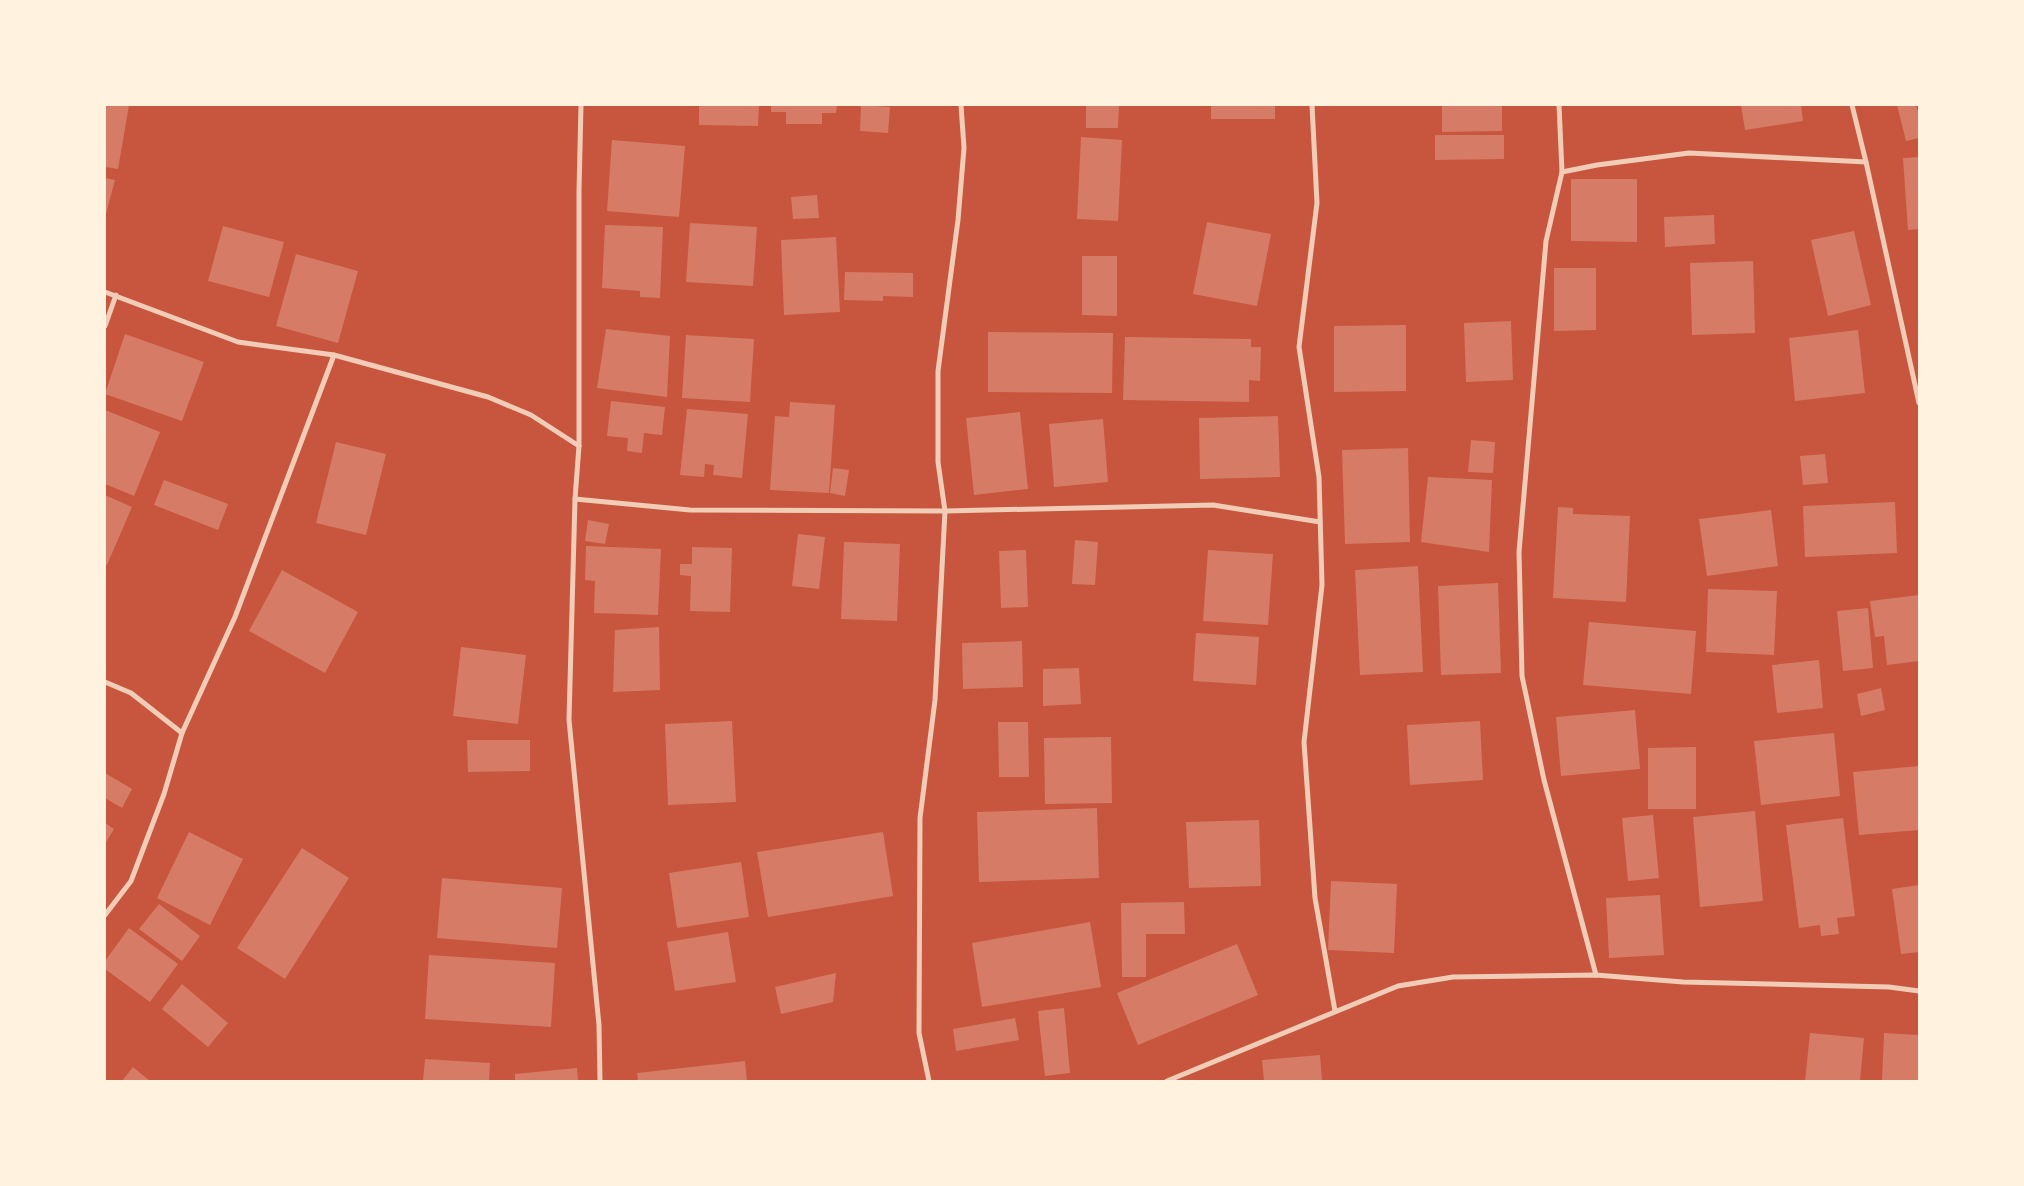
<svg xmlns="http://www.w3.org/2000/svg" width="2024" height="1186" viewBox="0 0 2024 1186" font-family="Roboto,sans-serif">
<rect width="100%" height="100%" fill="#c8553d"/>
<g fill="#d67c66">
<path d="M105 105H129L118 169 105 167Z"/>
<path d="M699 105H759L758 126 699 125Z"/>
<path d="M771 105H837L836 113H822V124H786V112H771Z"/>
<path d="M861 105 890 107 888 133 860 131Z"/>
<path d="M1086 105H1119L1118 128H1086Z"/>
<rect x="1211" y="105" width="64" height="14"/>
<path d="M1442 105H1502V131L1442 132Z"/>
<path d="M1741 105H1801L1803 121 1745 130Z"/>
<path d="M1897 105H1916L1919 115V138L1906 141Z"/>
<path d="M1435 135H1504V159L1435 160Z"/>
<path d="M1081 137 1122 140 1118 221 1077 219Z"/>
<path d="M612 140 685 146 679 217 607 211Z"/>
<path d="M1919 157V229L1908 230 1903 158Z"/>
<path d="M105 178 115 180 106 214H105Z"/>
<path d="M1571 179H1637V242L1571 241Z"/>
<path d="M817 195 819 218 793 219 791 197Z"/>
<path d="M1714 215 1715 244 1665 247 1664 217Z"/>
<path d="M1207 222 1271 234 1257 306 1193 294Z"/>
<path d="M690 223 757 227 753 286 686 282Z"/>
<path d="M605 225 663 227 660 298 640 297V291L602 288Z"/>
<path d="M223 226 284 242 269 297 208 281Z"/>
<path d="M1854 231 1871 305 1828 316 1811 240Z"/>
<path d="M836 237 840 312 784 315 781 240Z"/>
<path d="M296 254 358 271 338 343 276 326Z"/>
<path d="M1082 256H1117V316L1082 315Z"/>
<path d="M1753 261 1755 333 1692 335 1690 263Z"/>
<path d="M1554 268H1596V330L1554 331Z"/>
<path d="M845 272 913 273V297L883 296V301L844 300Z"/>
<path d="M1511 321 1513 380 1466 382 1464 323Z"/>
<path d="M1406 325V391L1334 392V326Z"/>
<path d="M606 329 670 336 667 397 597 388Z"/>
<path d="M1858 330 1865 393 1795 401 1789 338Z"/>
<path d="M988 332 1113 333 1112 393 988 392Z"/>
<path d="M125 334 204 362 182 421 105 394Z"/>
<path d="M686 335 754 339 750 402 682 398Z"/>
<path d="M1125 337 1251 339V347H1261L1260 381 1249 380V402L1123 400Z"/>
<path d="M611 401 665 407 662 435 644 433 642 453 627 451 628 438 607 436Z"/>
<path d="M790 402 835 405 829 493 770 490 775 416 789 417Z"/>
<path d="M687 409 748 414 742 478 713 475 714 465 705 464 704 477 680 475Z"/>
<path d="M105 410 160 432 134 496 105 484Z"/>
<path d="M1020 412 1028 489 974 495 966 418Z"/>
<path d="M1278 416 1280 477 1200 479 1199 418Z"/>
<path d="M1103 419 1108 482 1054 487 1049 424Z"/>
<path d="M1471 440 1495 442 1493 473 1468 472Z"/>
<path d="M336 442 386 454 366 535 316 523Z"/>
<path d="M1408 448 1410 542 1345 544 1342 450Z"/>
<path d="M1825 454 1828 483 1803 485 1800 456Z"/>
<path d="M833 468 849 470 845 496 830 493Z"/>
<path d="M1428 477 1492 480 1489 552 1421 542Z"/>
<path d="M164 480 228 504 218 530 154 505Z"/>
<path d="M105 495 132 507 107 565 105 564Z"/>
<path d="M1895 502 1897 553 1805 557 1803 506Z"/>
<path d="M1558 507 1573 508V514L1630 516 1626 602 1553 598Z"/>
<path d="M1771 510 1778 566 1707 576 1699 519Z"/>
<path d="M588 520 609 524 605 544 585 541Z"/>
<path d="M798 534 825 537 819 589 792 586Z"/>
<path d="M1075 540 1098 542 1095 585 1072 584Z"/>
<path d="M844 542 900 544 897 621 841 619Z"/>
<path d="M586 546 661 549 658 615 594 613 595 581 585 580Z"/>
<path d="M692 547 732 548 730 612 690 611 691 576 680 575V564H692Z"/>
<path d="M1026 550 1028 607 1001 608 999 551Z"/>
<path d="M1208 550 1273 554 1268 625 1203 621Z"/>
<path d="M1418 566 1423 672 1360 675 1355 570Z"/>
<path d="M282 570 358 612 325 673 249 631Z"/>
<path d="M1498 583 1501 673 1441 675 1438 586Z"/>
<path d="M1708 589 1777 591 1774 655 1706 652Z"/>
<path d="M1919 595V661L1887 665 1884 636 1875 637 1870 601Z"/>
<path d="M1868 608 1873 668 1843 671 1837 611Z"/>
<path d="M1589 622 1696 631 1691 694 1583 685Z"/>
<path d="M659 627 660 690 613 692 615 630Z"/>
<path d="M1196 633 1259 637 1256 685 1193 681Z"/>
<path d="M1022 641 1023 687 963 689 962 643Z"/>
<path d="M461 647 526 655 518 724 453 716Z"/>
<path d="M1819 660 1823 708 1777 713 1772 665Z"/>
<path d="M1079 668 1081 704 1043 706V669Z"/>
<path d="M1881 688 1885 710 1861 716 1857 694Z"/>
<path d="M1635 710 1640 769 1561 776 1556 717Z"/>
<path d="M732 721 736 802 668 805 665 724Z"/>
<path d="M1480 721 1483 780 1410 785 1407 725Z"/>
<path d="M998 722H1028L1029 777H999Z"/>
<path d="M1834 733 1840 796 1761 805 1754 741Z"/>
<path d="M1111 737 1112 803 1045 804 1044 738Z"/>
<path d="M467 740H530V771L468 772Z"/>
<path d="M1696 747V809H1648V748Z"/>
<path d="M1919 766V830L1859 835 1853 772Z"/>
<path d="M105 773 132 789 122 808 105 798Z"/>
<path d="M1097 808 1099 878 979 882 977 812Z"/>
<path d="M1755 811 1763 901 1700 907 1693 817Z"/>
<path d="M1653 815 1659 878 1628 881 1622 818Z"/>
<path d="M1843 818 1855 916 1837 918 1839 934 1821 936 1820 925 1799 928 1786 825Z"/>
<path d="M1259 820 1261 886 1189 888 1186 822Z"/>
<path d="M105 823 114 829 105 844Z"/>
<path d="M189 832 243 859 210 925 157 898Z"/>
<path d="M883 832 893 896 768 917 757 852Z"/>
<path d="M302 848 349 878 285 979 237 948Z"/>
<path d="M741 862 749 917 677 928 669 873Z"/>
<path d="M442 878 562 888 557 948 437 938Z"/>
<path d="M1331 881 1397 884 1394 953 1328 950Z"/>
<path d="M1919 885V952L1901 954 1892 889Z"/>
<path d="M1660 895 1664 955 1609 958 1606 898Z"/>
<path d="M1184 902 1185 934H1146V977H1122L1121 903Z"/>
<path d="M159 904 200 936 182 961 139 929Z"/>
<path d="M1090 922 1101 987 982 1007 972 943Z"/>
<path d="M129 928 178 964 150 1002 105 969V961Z"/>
<path d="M728 932 736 982 675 991 667 942Z"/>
<path d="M1237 944 1258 995 1138 1045 1117 993Z"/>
<path d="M429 955 555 963 551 1027 425 1019Z"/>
<path d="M836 973 833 1002 781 1014 775 987Z"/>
<path d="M182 984 228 1023 208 1047 162 1009Z"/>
<path d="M1064 1008 1070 1073 1045 1076 1038 1011Z"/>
<path d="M1015 1018 1019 1040 956 1051 953 1029Z"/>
<path d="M1810 1033 1864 1038 1860 1081H1805Z"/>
<path d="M1884 1033 1919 1035V1081H1882Z"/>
<path d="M1320 1055 1322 1081H1264L1262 1060Z"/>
<path d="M425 1059 490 1063 489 1081H423Z"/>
<path d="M745 1061 747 1081H638L637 1073Z"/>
<path d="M133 1067 150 1081H122Z"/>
<path d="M577 1068 578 1081H515V1074Z"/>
</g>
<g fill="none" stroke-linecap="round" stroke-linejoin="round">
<g stroke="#f1ccb7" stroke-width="5">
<path d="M581 105 579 191V446L575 499 569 720 599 1025 600 1081"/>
<path d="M961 105 964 148 958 220 938 371V462L945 511 1213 505 1320 522"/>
<path d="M1312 105 1317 203 1299 347 1319 477 1322 585 1304 742 1315 898 1335 1011"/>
<path d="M1559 105 1562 172 1546 241 1519 552 1522 676 1544 780 1596 975"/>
<path d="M1852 105 1866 162 1919 403"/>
<path d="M1562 172 1597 165 1689 153 1866 162"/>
<path d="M105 292 238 342 334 355 488 397 531 415 579 446"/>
<path d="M105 326 116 295"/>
<path d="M575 499 690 510 945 511 935 700 920 818 919 1033 929 1081"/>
<path d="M105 682 131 693 182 733 164 794 131 881 105 915"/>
<path d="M182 733 235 617 334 355"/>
<path d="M1167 1081 1398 986 1453 977 1596 975 1683 982 1889 987 1919 991"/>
</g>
</g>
<rect width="2024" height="1186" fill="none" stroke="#fff3e0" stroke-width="212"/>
</svg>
